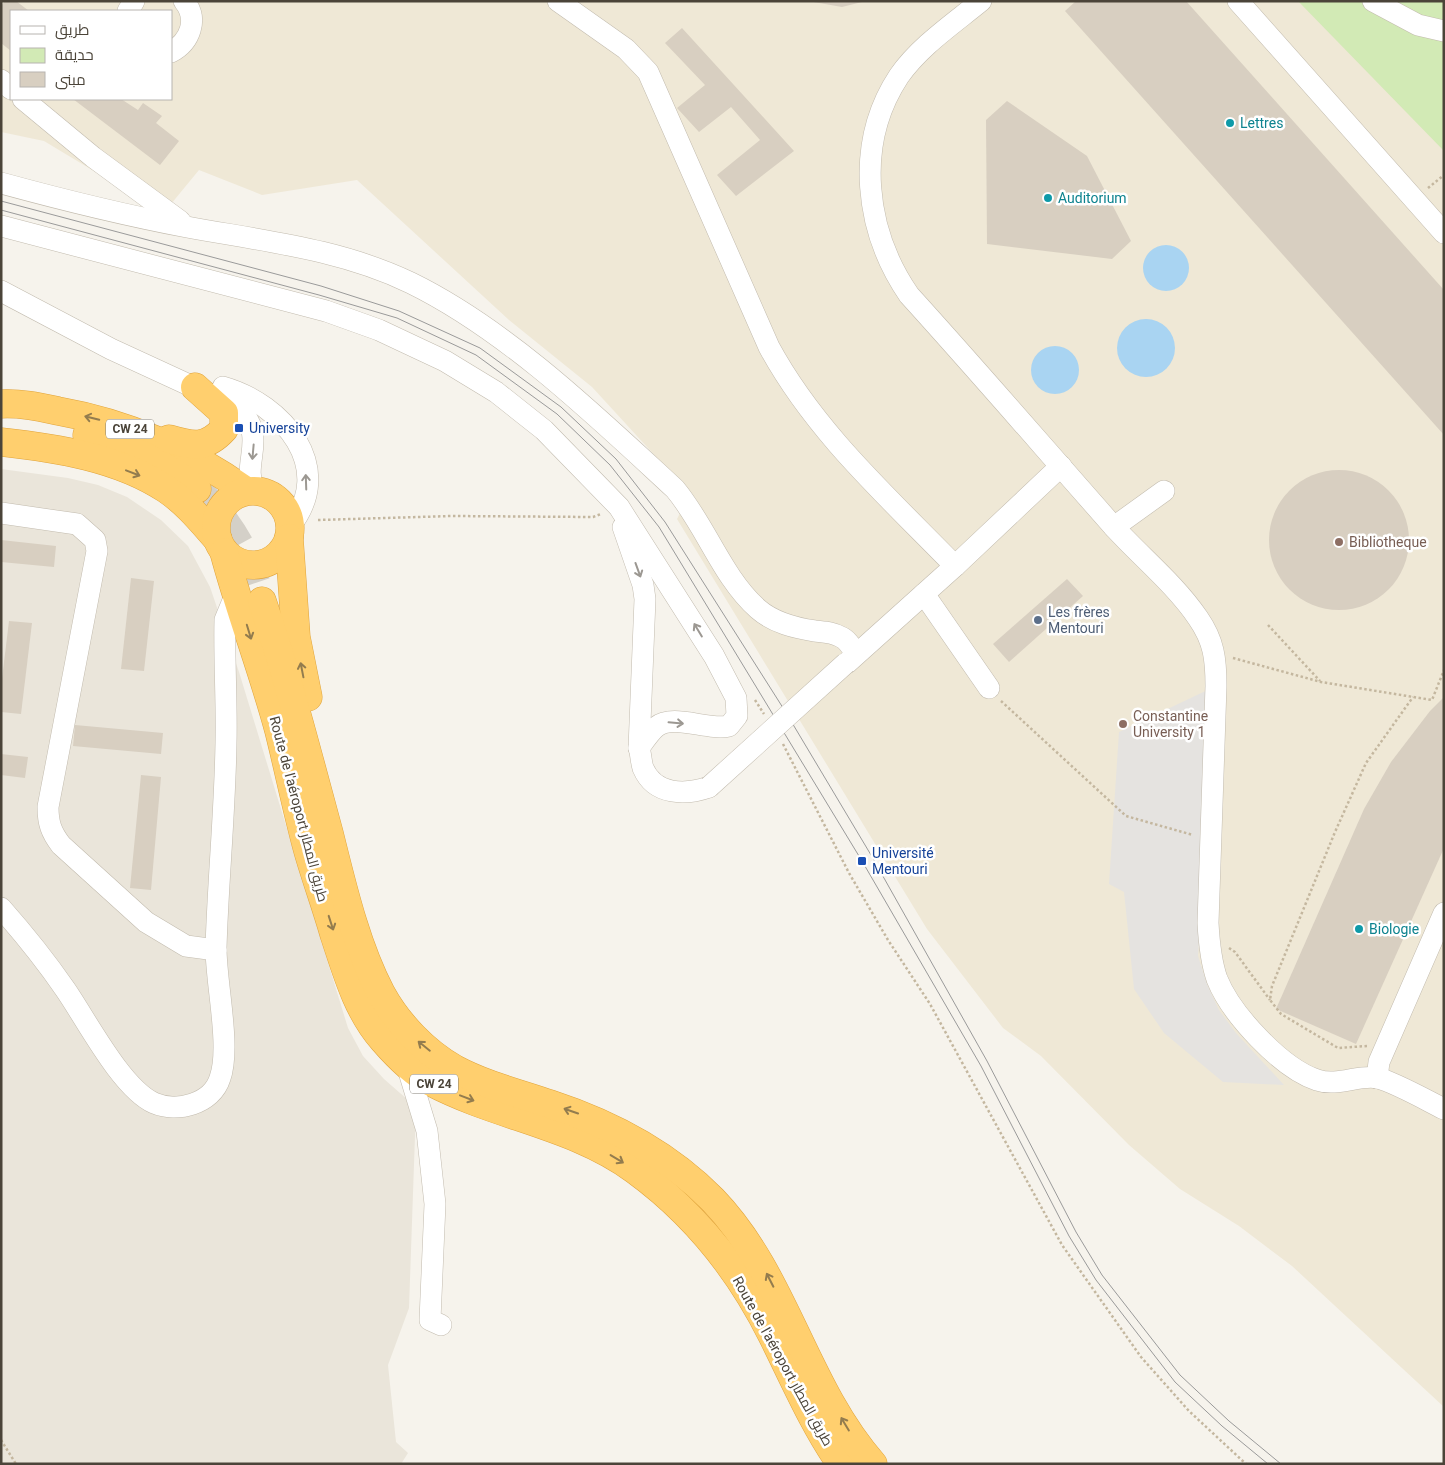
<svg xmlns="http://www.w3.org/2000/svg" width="1445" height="1465" viewBox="0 0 1445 1465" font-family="Roboto,Cairo,sans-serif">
<rect width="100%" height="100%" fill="#f6f3ec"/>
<path fill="#eae5da" d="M1 469 68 478 98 485 127 497 161 520 188 546 210 587 239 672 348 1028 363 1056 384 1079 416 1107 409 1308 388 1365 396 1442 408 1453 401 1464H1Z"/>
<path fill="#efe8d6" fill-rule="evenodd" d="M1 1H1444V1407L1292 1266 1239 1226 1180 1189 1129 1145 1041 1056 1003 1028 927 929 677 519 688 497 681 484 592 387 509 320 357 180 262 195 199 170 171 204 137 197 44 141 1 132ZM11 11H171V99H11Z"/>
<path fill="#d2eab5" d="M1298 1H1444V151Z"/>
<path fill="#e5e3e0" d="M1216 686 1198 956 1207 984 1219 1010 1236 1033 1284 1085 1223 1082 1164 1033 1134 989 1124 892 1109 884 1119 732Z"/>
<g fill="#a9d4f2">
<circle cx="1166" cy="268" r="23"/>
<circle cx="1146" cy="348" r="29"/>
<circle cx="1055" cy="370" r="24"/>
</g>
<g fill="#d8cfc1">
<path d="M5 1H16L29 11H11V51L1 43V6Z"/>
<path d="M808 1H862V2L842 7Z"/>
<path d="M1076 1H1186L1444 290V435L1065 11Z"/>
<path d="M682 28 794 151 736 196 717 175 760 140 731 107 699 132 677 108 705 85 665 43Z"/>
<path d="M73 99H121L138 110 143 103 162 116 156 123 179 141 160 165Z"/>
<path d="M1007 101 1087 156 1131 241 1112 259 987 244 986 120Z"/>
<circle cx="1339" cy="540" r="70"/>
<path d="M1 540 56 546 54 567 1 562Z"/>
<path d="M131 578 154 581 144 671 121 669Z"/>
<path d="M1067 579 1083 596 1009 662 993 644Z"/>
<path d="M9 621 32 623 21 714 1 712V687Z"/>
<path d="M1444 697V848L1356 1044 1276 1009 1364 809 1391 762 1430 711Z"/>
<path d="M75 725 163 733 161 754 73 746Z"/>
<path d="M1 754 28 757 25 778 1 775Z"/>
<path d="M141 775 161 777 151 890 130 888Z"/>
</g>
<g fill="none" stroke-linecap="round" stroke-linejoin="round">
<path stroke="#d4d0c8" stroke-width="28" stroke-dasharray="28 14" stroke-linecap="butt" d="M197 489C231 523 249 554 262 601"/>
<g stroke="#c2bbae" stroke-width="22">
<g id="minor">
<path d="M558 1 626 49 648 72 769 347C815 432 888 497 955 566"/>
<path d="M981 1C953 24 920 46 899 76 854 144 865 231 909 295 978 371 1045 449 1113 526 1140 556 1175 584 1198 618 1214 641 1216 659 1216 686L1208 923C1209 941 1211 962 1217 979 1231 1014 1281 1068 1317 1080 1338 1087 1359 1074 1378 1078 1396 1083 1426 1100 1444 1109"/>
<path d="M1238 1 1444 233"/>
<path d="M1373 1 1418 25 1444 31"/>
<path d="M128 11 134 1"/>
<path d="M171 52C190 42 199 19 184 1"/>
<path d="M1 80 11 89"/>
<path d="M23 99 93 157 180 221"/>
<path d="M1 183C63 200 124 215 187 227 263 241 341 249 411 283 507 330 597 417 675 489 706 526 722 577 758 609 774 623 795 628 815 631 824 632 833 632 841 637 848 640 852 648 856 654"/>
<path d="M1 226 326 311 379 330 413 346 445 361 496 392 544 430 619 507 714 656 736 698 737 716 729 726C708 731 673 713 656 727 650 732 644 741 639 748"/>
<path d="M1 291 111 349 239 408C268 439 241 462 254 490"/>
<path d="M223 387C283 404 337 468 290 526"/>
<path d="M1 513 77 524 95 540 97 551 48 807C48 823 51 832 61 845L146 922 186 946 216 950"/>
<path d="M623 527 643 585 645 599 639 748C641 754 641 762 643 768 655 796 686 795 709 787"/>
<path d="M1114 527 1164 491"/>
<path d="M924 594 989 688"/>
<path d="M847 663 955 566 1061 466"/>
<path d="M1 908C24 934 45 960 65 989 86 1019 121 1088 154 1103 177 1113 212 1104 220 1078 231 1047 216 984 216 948 218 880 225 811 226 743 227 702 224 661 225 620L232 603 238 598"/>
<path d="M406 1062 427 1131 435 1204 430 1320 441 1325"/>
<path d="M1377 1078 1379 1062 1444 913"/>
</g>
</g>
<g stroke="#e0a43c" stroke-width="29">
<g id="highway">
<path d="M1 404C21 403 39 407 58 411 126 423 190 451 246 491"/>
<path d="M87 435C126 445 165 464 197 489"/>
<path d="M169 439C193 446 206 449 224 429V413L195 387"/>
<path d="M1 442C57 448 119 458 166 489 187 503 202 522 218 540"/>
<circle cx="253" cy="528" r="37"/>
<path d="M289 538 296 637 308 697"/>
<path d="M224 552C240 612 263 671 279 731 289 771 297 811 308 851 316 879 326 906 334 934 346 970 357 1011 383 1040 396 1055 414 1073 431 1082 497 1117 574 1125 635 1170 694 1213 739 1269 772 1335 794 1379 813 1424 841 1464"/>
<path d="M262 601C288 677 308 756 329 833 342 885 356 946 381 993 398 1024 425 1052 455 1069 485 1085 518 1093 550 1104 611 1124 668 1154 713 1200 786 1276 804 1386 873 1464"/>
</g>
</g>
<g stroke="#c4b79f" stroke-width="2.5" stroke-dasharray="2.5 2.5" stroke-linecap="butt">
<path d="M1428 188 1444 175"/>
<path d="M318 520 452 516 593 517 601 514"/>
<path d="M1268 625 1320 681"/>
<path d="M1233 658 1321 682 1432 700 1444 670"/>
<path d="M755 700 764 714"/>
<path d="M1001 701 1126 816 1193 835"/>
<path d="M783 744 849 873 888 940 930 1004 1062 1245 1141 1357 1189 1411 1246 1464"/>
<path d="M1229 948 1235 952 1270 1000"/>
<path d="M1367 1046 1338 1048 1281 1014 1270 1000 1272 986 1335 832 1366 763 1413 697"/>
<path d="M1 1440 16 1464"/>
</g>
<use href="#minor" stroke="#fff" stroke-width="21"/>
<use href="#highway" stroke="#ffcf6e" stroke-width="28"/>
<g stroke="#9a9a9a" stroke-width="1">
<path d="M1 201 321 286 399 311 480 348 561 407 616 459 665 522 785 711 871 855 987 1061 1076 1232 1102 1275 1180 1375 1229 1421 1281 1464"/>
<path d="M1 210 319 295 397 318 476 355 557 414 610 465 659 527 862 861 981 1066 1069 1236 1096 1280 1175 1382 1222 1426 1268 1464"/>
</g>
<g stroke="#c2bbae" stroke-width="22" stroke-linecap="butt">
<path id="minor-bridge" d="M709 787 846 663"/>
</g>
<use href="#minor-bridge" stroke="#fff" stroke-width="21"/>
</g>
<defs><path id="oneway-shaft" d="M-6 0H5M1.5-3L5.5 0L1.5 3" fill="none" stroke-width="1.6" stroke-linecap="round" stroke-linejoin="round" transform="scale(1.25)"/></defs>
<g stroke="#937c4e">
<use href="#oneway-shaft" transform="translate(92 418) rotate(-166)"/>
<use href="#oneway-shaft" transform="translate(133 473) rotate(21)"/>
<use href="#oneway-shaft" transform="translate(249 632) rotate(73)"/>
<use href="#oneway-shaft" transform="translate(302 670) rotate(-101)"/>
<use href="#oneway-shaft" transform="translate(331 923) rotate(72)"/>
<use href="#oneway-shaft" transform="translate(424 1046) rotate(-141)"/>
<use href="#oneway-shaft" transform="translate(467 1098) rotate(21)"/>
<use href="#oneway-shaft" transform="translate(571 1111) rotate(-161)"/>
<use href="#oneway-shaft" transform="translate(617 1159) rotate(31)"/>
<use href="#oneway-shaft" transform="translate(770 1280) rotate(-117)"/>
<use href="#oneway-shaft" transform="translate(845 1424) rotate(-121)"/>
</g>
<g stroke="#9c9892">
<use href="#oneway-shaft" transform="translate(253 452) rotate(95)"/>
<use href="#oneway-shaft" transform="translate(306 482) rotate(-92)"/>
<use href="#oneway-shaft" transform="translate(638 570) rotate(70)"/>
<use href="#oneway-shaft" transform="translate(698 630) rotate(-121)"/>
<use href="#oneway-shaft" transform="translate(676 723) rotate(5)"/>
</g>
<g fill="#0f9aa8" stroke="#fff" stroke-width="2">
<circle cx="1230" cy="123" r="5"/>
<circle cx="1048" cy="198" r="5"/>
<circle cx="1359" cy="929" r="5"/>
</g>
<g fill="#1a4fb4" stroke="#fff" stroke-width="2">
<rect x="234" y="423" width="10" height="10" rx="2.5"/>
<rect x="857" y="856" width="10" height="10" rx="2.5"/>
</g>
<g fill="#8d6e63" stroke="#fff" stroke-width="2">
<circle cx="1339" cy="542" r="5"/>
<circle cx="1123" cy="724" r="5"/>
</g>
<circle fill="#5c6f8a" stroke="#fff" stroke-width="2" cx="1038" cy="620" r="5"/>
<g text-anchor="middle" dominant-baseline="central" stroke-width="5" stroke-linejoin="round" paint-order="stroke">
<g fill="#fff" stroke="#817c74" stroke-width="1">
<rect x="106" y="419.5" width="48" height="19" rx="4"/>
<rect x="410" y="1074.5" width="48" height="19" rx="4"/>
</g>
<g font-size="12" font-weight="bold" fill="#4b4439">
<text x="130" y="429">CW 24</text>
<text x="434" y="1084">CW 24</text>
</g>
<g font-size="14" fill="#0d838f" stroke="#fff" text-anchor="start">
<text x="1240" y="123">Lettres</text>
<text x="1058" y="198">Auditorium</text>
<text x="1369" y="929">Biologie</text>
</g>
<g font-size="14" fill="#164399" stroke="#fff" text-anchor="start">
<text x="249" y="428">University</text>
<text x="872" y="853">Université<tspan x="872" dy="16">Mentouri</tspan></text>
</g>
<g font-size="14" fill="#785e54" stroke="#fff" text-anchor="start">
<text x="1349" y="542">Bibliotheque</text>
<text x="1133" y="716">Constantine<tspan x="1133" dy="16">University 1</tspan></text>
</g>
<g font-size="14" fill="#4e5e75" stroke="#fff" text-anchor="start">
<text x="1048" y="612">Les frères<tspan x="1048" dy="16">Mentouri</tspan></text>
</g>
<g font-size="14" fill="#4b4439" stroke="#fff">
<text transform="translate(299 809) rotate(75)">Route de l'aéroport طريق المطار</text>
<text transform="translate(783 1361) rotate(61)">Route de l'aéroport طريق المطار</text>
</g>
</g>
<rect width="1445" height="1465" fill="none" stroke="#4b4439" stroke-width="5"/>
<rect x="10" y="10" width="162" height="90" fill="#ffffff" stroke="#b7b4b0"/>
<rect x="20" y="26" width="25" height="8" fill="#ffffff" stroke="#b7b4b0"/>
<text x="55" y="35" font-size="15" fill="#4b4439">طريق</text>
<rect x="20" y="48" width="25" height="15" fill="#d2eab5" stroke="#b7b4b0"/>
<text x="55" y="60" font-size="15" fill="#4b4439">حديقة</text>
<rect x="20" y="72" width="25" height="15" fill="#d8cfc1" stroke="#b7b4b0"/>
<text x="55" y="85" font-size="15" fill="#4b4439">مبنى</text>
</svg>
